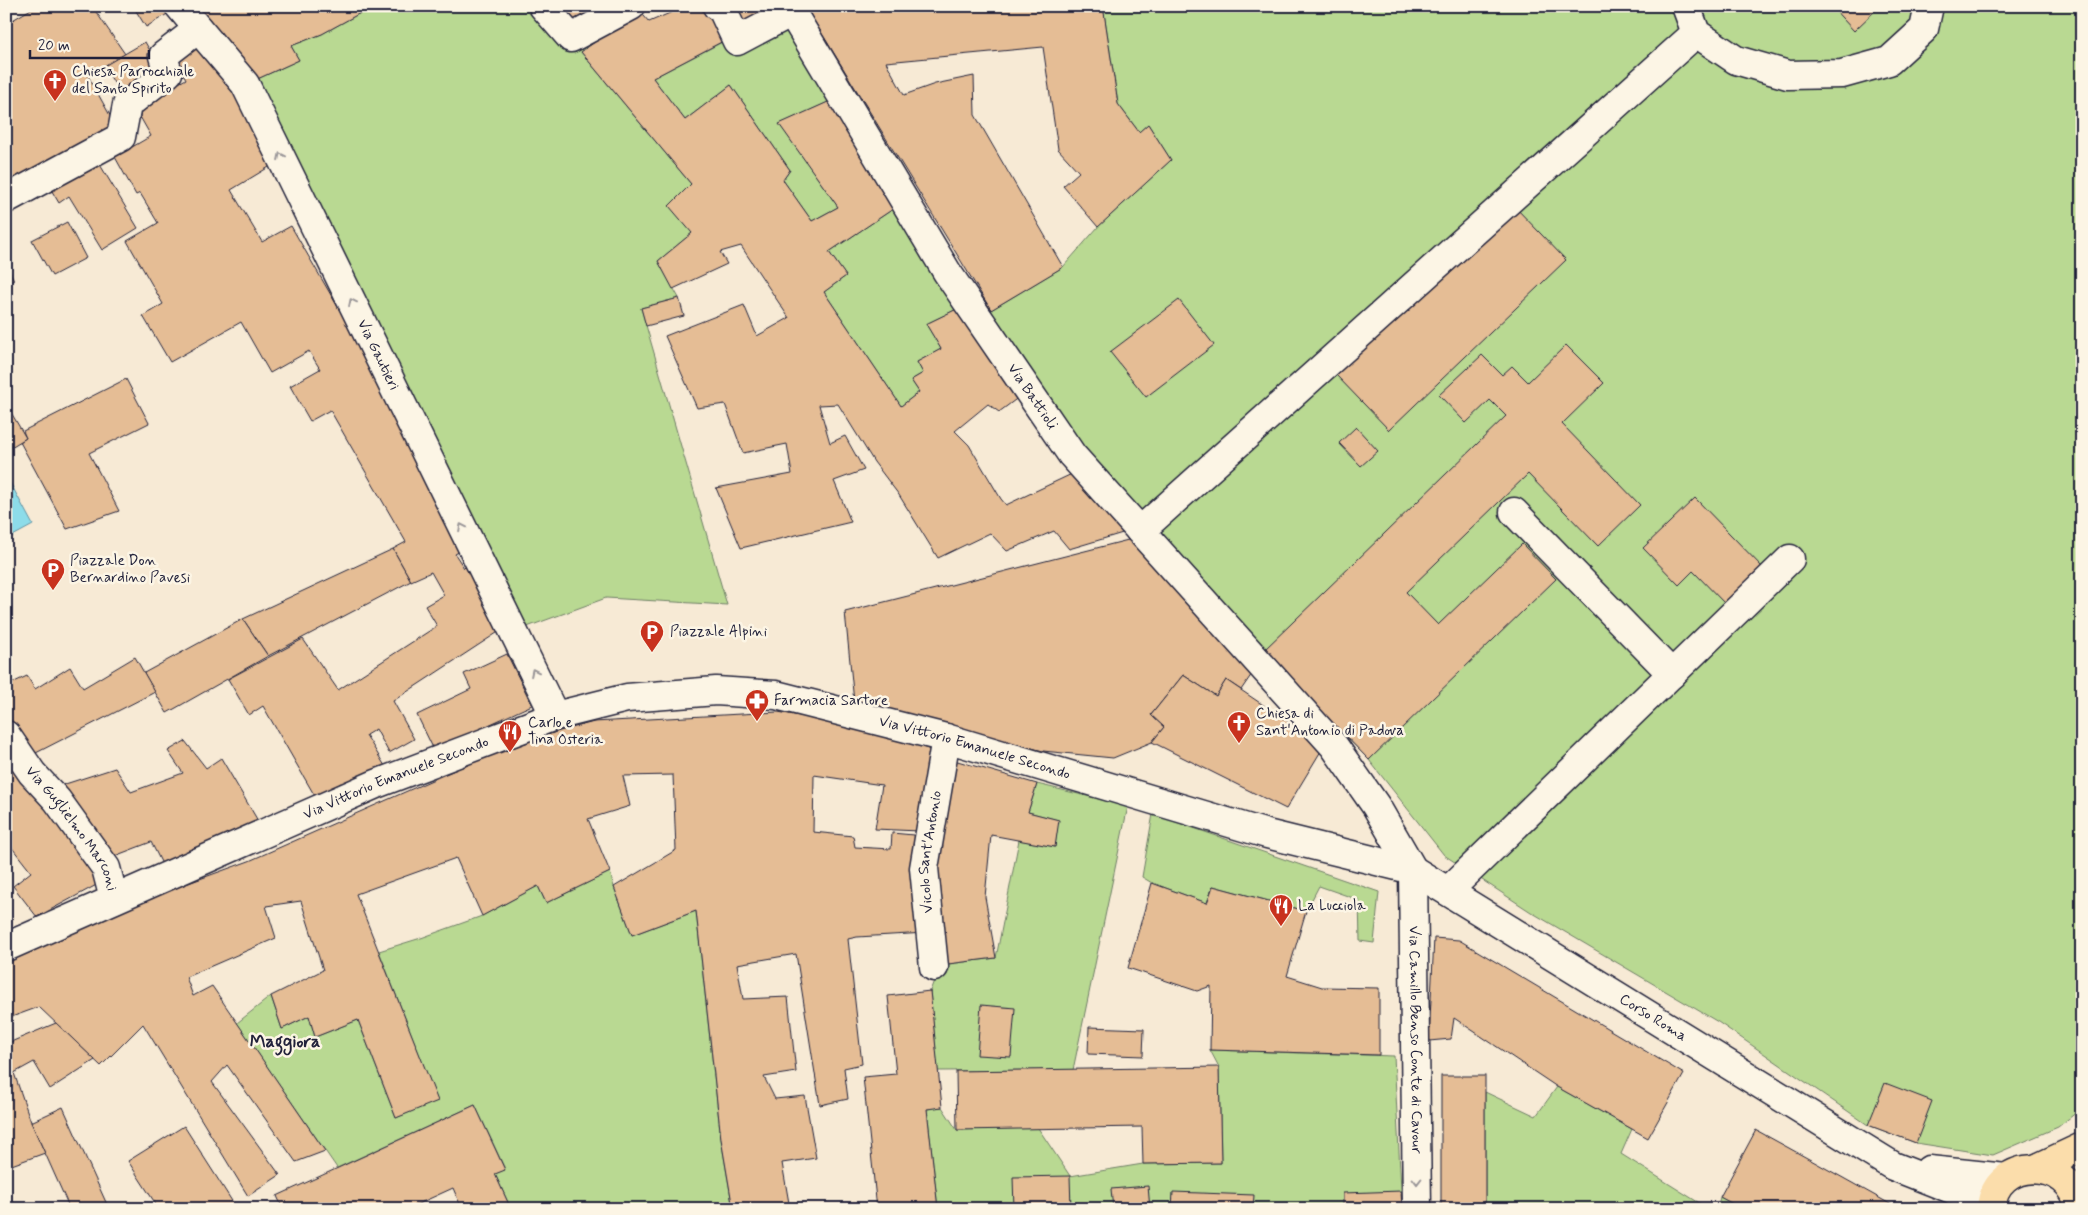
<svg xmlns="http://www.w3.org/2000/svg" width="2088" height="1215" viewBox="0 0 2088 1215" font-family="Mynerve,sans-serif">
<rect width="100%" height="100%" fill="#f7ead5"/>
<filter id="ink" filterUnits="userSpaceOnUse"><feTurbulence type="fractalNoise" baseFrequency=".02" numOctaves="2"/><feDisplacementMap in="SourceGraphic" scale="10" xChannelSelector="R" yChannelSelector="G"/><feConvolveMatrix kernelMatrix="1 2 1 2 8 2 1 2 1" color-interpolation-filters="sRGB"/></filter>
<g filter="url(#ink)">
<g fill="#b9d992" stroke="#6e7e66">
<path d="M373 6H556L639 10 581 52 691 184 692 233 658 261 679 298 641 308 727 605 606 598 527 627 253 81 299 60 291 46 322 34Z"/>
<path d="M1103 6H2082V1108L2058 1127 1993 1155 1916 1143 1868 1125 1718 1022 1531 912 1444 855 1369 760 1263 651 1131 508 1017 362 991 310 1063 267 1098 227 1171 160 1148 124 1139 132 1118 104Z"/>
<path d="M784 10 837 98 780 124 838 207 812 221 783 180 790 170 731 85 685 120 653 78Z"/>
<path d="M899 205 961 307 926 324 941 349 917 362 923 373 911 380 919 392 901 406 824 292 846 276 829 252Z"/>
<path d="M1037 784 1128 806 1073 1070 938 1071 930 991 940 965 996 958 1019 840 1055 847 1058 820 1028 812Z"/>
<path d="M1153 814 1379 892 1374 943 1360 941 1359 900 1319 886 1306 911 1213 886 1207 903 1152 883 1142 877Z"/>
<path d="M610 872 614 887 632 935 696 911 721 1139 733 1209H511L495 1174 505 1169 475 1105 337 1168 237 1023 271 996 282 1029 309 1016 315 1037 358 1020 396 1118 437 1100 379 951 421 938 482 916 538 886 546 903Z"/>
<path d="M1210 1050 1394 1056 1402 1209H938L927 1109 942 1107 957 1130 1038 1128 1070 1176 1143 1164 1221 1163 1219 1067Z"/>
<path d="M1557 1087 1632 1129 1621 1154 1709 1209H1485V1092L1536 1116Z"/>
<path d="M1720 1197 1742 1209H1717Z"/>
</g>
<path fill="#8ddce9" stroke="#6292a3" d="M6 475 33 525 9 538 6 533Z"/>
<g fill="#e5bd95" stroke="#22223b">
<path d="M36 6H92L125 54 88 76 117 128 6 189V24Z"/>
<path d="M133 6H165L169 13 146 27Z"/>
<path d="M189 6H373L322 34 291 46 299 60 253 81Z"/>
<path d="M556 6H611L571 27Z"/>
<path d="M686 6H698L717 19 729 38 653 78 685 120 731 85 790 170 783 180 812 221 838 207 779 124 837 98 899 205 829 252 846 276 824 292 901 406 919 392 911 380 923 373 917 362 941 349 926 324 961 307 1019 397 999 412 988 404 955 431 969 445 1001 499 1006 505 1076 472 1126 532 1069 549 1054 531 1007 551 990 533 938 558 899 495 874 462 838 404 819 405 830 443 845 436 864 470 834 481 851 522 741 548 716 488 792 474 787 444 743 453 725 404 697 408 665 336 744 305 757 336 789 318 741 246 720 252 727 264 673 289 658 261 692 233 669 206 691 184 581 52 639 10 649 22Z"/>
<path d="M733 6H782L745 31Z"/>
<path d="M805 6H1103L1118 104 1139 132 1148 124 1171 160 1098 227 1063 186 1079 172 1058 149 1043 47 886 62 904 95 935 84 974 76 975 115 1063 267 991 310Z"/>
<path d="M1831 6H1880L1854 31Z"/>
<path d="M204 41 274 164 231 190 262 242 291 226 430 466 420 473 464 549 455 554 464 568 468 564 506 627 393 701 414 739 389 753 376 729 366 735 385 766 345 789 341 783 316 798 263 706 249 715 228 679 303 639 338 690 437 626 425 606 444 595 431 572 411 581 393 549 406 542 330 410 310 421 290 386 320 369 309 351 270 373 241 322 170 362 143 316 163 304 127 241 158 223 140 193 136 195 115 157 151 136 135 108 186 79 175 58Z"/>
<path d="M145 42 163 73 123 98 104 66Z"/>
<path d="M93 153 138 228 102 250 69 196 59 203 46 181Z"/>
<path d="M1514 206 1566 260 1389 430 1336 375Z"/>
<path d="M67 222 86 258 52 276 32 240Z"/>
<path d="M6 264 14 280 6 284Z"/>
<path d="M679 298 684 316 646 326 641 308Z"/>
<path d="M1179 300 1214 345 1146 397 1110 352Z"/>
<path d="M1566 345 1604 383 1562 424 1640 505 1598 546 1528 474 1406 592 1438 625 1522 544 1556 579 1369 760 1263 651 1506 416 1490 400 1466 423 1439 395 1482 355 1502 375 1512 366 1528 382Z"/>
<path d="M126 379 149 423 89 453 119 511 67 529 20 442 26 438 23 431Z"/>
<path d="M6 404 26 438 6 450Z"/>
<path d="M1356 427 1378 451 1361 466 1339 443Z"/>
<path d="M1695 498 1765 570 1727 606 1693 571 1679 585 1643 548Z"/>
<path d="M1132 539 1254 671 1241 690 1226 680 1216 696 1183 675 1151 715 1164 727 1152 742 1113 758 1043 751 854 702 845 612Z"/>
<path d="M393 549 411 581 268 656 243 619Z"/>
<path d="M243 619 268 656 167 713 144 673Z"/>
<path d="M507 654 532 705 434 750 417 715 471 689 464 674Z"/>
<path d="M135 657 155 692 32 755 6 714V686L27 676 35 689 70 667 83 688Z"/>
<path d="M1183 675 1216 696 1226 680 1324 746 1286 809 1152 742 1164 727 1151 715Z"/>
<path d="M778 712 872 729 931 750 919 831 875 829 882 785 814 775 813 832 853 836 855 847 891 849 892 833 924 836 926 933 857 937 848 939 862 1064 844 1068 848 1099 820 1105 796 954 737 964 743 999 788 997 796 1072 764 1077 775 1099 805 1096 816 1158 782 1163 790 1209H733L721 1139 696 911 632 935 614 887 676 850 673 775 623 776 630 806 588 819 610 872 546 903 538 886 482 916 456 858 356 894 438 1101 396 1118 358 1020 315 1037 309 1016 282 1029 271 996 323 970 301 901 266 906 276 938 186 977 193 996 212 986 325 1151 296 1162 227 1065 212 1082 280 1175 248 1196 143 1024 101 1066 39 1007 6 1019V957L120 908 249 861 475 761 556 732 594 722Z"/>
<path d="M185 741 206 768 221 758 261 826 164 868 151 842 112 857 56 787 115 768 131 792 183 773 168 751Z"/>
<path d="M6 750 102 882 37 917 13 886 31 872 6 840Z"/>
<path d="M947 758 1037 784 1028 812 1059 820 1055 847 991 835 985 897 996 958 940 965 930 875Z"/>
<path d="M1152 883 1207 903 1213 886 1306 911 1287 976 1322 987 1379 988V1055L1210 1050 1211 986 1197 991 1128 968Z"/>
<path d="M1434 938 1459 940 1684 1074 1648 1138 1557 1087 1454 1018 1451 1039 1429 1041Z"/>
<path d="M930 991 942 1107 927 1109 938 1209H877L863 1077 896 1074 888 996Z"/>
<path d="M981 1005 1015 1008 1011 1057 977 1055Z"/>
<path d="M56 1023 95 1060 50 1089 34 1062 14 1073 31 1122 45 1153 6 1167V1044Z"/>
<path d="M1089 1027 1144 1029 1143 1056 1088 1054Z"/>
<path d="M1219 1067 1221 1163 1143 1164 1142 1127 957 1130 956 1071Z"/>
<rect x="1441" y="1076" width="44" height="133"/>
<path d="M1885 1083 1932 1101 1916 1143 1868 1125Z"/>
<path d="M475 1105 505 1170 495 1174 511 1209H462L453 1188 407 1209H283L277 1196Z"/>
<path d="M63 1107 109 1209H70L45 1153 31 1122Z"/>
<path d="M184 1126 237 1209H159L128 1161Z"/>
<path d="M1756 1130 1818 1164 1899 1209H1742L1720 1197Z"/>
<path d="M1070 1176 1071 1209H1014L1013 1177Z"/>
<path d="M1148 1186 1150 1209H1113L1111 1189Z"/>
<path d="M1401 1191 1402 1209H1343V1193Z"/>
<path d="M1173 1192 1254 1195 1253 1209H1172Z"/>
</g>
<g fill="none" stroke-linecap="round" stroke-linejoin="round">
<g stroke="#22223b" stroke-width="31">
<g id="minor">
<path id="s1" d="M179 6 245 84 555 716"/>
<path d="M543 6 571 38 631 6"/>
<path d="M717 6 722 9 737 41 792 12"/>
<path id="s2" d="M788 6 947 272 1072 455 1334 746 1376 806 1413 870 1417 1209"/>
<path d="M1686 6 1696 33 1736 60 1788 75 1842 74 1889 61 1924 29 1929 6"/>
<path d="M6 199 121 137 127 105 168 73 163 56 198 29"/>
<path d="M1514 512 1672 674"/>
<path d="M1140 531 1696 33"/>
<path id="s3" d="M6 735 32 773 57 800 106 868 114 899"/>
<path d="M1448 891 1790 559"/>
<path id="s4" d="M6 947 376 784 555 716 627 698 716 691 776 695 946 738 1267 834 1413 870 1893 1166 1992 1205"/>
<path id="s5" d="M934 967 924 868 946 738"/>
<path d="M1929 1170 2006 1178"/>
</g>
</g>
<g stroke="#22223b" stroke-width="31">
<g id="major">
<path d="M2035 1169 2082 1147"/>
<path d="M1991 1209C1994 1156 2073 1156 2079 1209"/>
</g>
</g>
<use href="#minor" stroke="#fcf5e5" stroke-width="28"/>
<use href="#major" stroke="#fbddab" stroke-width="28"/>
</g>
<defs><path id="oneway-chevron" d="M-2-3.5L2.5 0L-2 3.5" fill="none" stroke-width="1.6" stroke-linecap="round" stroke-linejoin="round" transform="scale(1.25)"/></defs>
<g stroke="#9a9698">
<use href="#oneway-chevron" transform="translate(281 156) rotate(-116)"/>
<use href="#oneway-chevron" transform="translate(352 302) rotate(-116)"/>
<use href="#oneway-chevron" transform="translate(462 527) rotate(-116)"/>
<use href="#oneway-chevron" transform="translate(534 672) rotate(-116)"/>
<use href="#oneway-chevron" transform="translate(1417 1181) rotate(90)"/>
</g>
</g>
<defs>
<g id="church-pin" transform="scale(1.25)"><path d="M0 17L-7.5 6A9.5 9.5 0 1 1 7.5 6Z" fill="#c8321e" stroke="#fcf5e5"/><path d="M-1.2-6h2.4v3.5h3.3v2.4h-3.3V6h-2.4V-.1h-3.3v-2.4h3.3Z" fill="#fff"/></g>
<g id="parking-pin" transform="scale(1.25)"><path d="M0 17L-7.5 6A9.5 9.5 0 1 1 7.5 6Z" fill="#c8321e" stroke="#fcf5e5"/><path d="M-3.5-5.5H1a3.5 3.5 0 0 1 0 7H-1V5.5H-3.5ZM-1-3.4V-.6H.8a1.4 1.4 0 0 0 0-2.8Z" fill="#fff"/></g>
<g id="pharmacy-pin" transform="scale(1.25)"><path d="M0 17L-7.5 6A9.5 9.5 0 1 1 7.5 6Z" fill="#c8321e" stroke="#fcf5e5"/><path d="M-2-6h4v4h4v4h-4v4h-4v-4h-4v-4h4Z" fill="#fff"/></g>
<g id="restaurant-pin" transform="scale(1.25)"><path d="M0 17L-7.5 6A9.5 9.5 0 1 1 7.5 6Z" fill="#c8321e" stroke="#fcf5e5"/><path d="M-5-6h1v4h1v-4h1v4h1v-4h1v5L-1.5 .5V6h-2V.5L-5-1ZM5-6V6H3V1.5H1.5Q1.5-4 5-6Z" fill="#fff"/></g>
</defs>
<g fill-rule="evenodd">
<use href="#church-pin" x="55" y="81"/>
<use href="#parking-pin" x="53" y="570"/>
<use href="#parking-pin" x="652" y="632"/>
<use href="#pharmacy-pin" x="757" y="701"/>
<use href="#church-pin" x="1239" y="723"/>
<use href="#restaurant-pin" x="510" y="732"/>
<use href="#restaurant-pin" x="1281" y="906"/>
</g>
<g text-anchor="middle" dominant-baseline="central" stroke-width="5" stroke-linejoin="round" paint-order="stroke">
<g font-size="15" fill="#22223b" stroke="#fcf5e5" text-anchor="start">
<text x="72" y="72">Chiesa Parrocchiale<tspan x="72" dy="17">del Santo Spirito</tspan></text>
<text x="70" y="561">Piazzale Don<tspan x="70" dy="17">Bernardino Pavesi</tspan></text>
<text x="670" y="632">Piazzale Alpini</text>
<text x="774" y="701">Farmacia Sartore</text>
<text x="1256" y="714">Chiesa di<tspan x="1256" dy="17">Sant'Antonio di Padova</tspan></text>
<text x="528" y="723">Carlo e<tspan x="528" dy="17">Tina Osteria</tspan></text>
<text x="1298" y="906">La Lucciola</text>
</g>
<g font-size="15" fill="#22223b" stroke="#fcf5e5">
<text stroke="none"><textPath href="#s1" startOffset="404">Via Gautieri</textPath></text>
<text stroke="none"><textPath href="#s2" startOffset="461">Via Battioli</textPath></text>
<text stroke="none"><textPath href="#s4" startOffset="1025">Via Vittorio Emanuele Secondo</textPath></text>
<text stroke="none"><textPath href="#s4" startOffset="425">Via Vittorio Emanuele Secondo</textPath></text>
<text stroke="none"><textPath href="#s3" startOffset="115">Via Guglielmo Marconi</textPath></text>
<text stroke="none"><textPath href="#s5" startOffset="116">Vicolo Sant'Antonio</textPath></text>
<text stroke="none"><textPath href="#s4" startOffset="1762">Corso Roma</textPath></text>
<text stroke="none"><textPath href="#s2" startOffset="1240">Via Camillo Benso Conte di Cavour</textPath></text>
</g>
<g font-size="18" font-weight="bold" fill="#22223b" stroke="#fcf5e5">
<text x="285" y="1042">Maggiora</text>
</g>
</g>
<rect width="2088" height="1215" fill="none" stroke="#fcf5e5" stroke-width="25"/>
<rect x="12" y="12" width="2063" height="1190" fill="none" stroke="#22223b" stroke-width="2" filter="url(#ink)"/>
<path d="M30 50v8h119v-8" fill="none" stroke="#22223b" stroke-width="2.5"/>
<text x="38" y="50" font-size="15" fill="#22223b" stroke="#fcf5e5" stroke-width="4" paint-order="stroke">20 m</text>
</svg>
